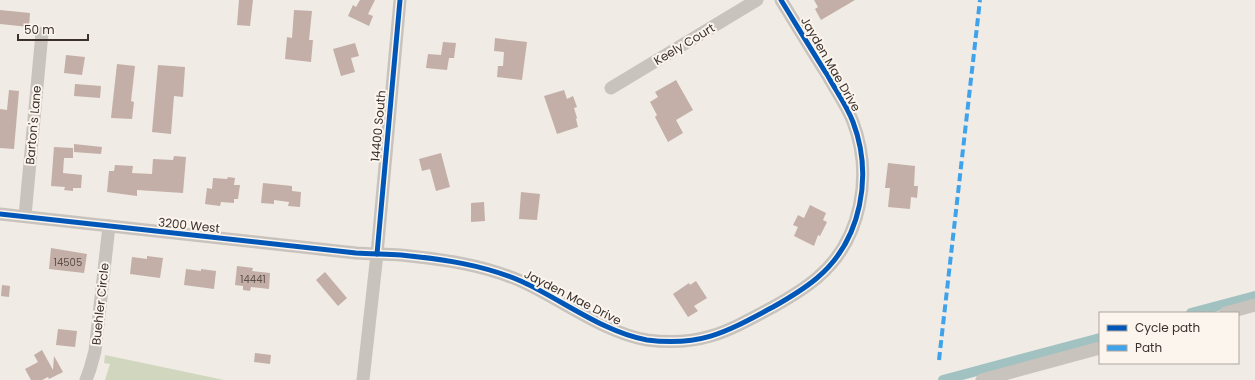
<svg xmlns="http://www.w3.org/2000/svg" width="1255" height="380" viewBox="0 0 1255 380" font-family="Poppins,sans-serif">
<rect width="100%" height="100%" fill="#f0ebe5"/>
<path fill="#d1d6bf" d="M105 355 224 380H105L110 364 104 363Z"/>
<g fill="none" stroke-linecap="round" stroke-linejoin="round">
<g stroke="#a1c2c1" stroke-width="10">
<path d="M1191 313 1255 296"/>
<path d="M943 380 1100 338"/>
</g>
</g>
<g fill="#c3afa7">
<path d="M239 0H253L250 26 237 25Z"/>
<path d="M360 0H375L368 14 373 16 369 26 348 16 353 5 356 7Z"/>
<path d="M814 0H855L821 20 815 9 818 7Z"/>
<path d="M0 10 30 13 29 27 0 24Z"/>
<path d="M294 10 312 11 309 40H313L311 62 285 59 287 37 292 38Z"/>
<path d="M495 38 527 42 522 80 497 77 498 66H503L504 52 494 51Z"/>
<path d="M443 42 456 43 454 58H449L447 70 426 68 428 54 441 55Z"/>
<path d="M355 43 359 56 351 58 355 72 341 76 333 49Z"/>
<path d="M66 55 85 57 82 75 64 73Z"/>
<path d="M117 64 135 66 131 101 134 102 132 119 111 118Z"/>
<path d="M158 65 185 67 183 97 174 96 171 134 152 132Z"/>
<path d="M676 80 693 110 676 120 683 133 668 142 655 117 657 115 650 102 658 97 655 92Z"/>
<path d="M75 84 101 86 100 98 74 96Z"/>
<path d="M9 90 19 91 14 149 0 148V109L7 110Z"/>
<path d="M564 90 567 99 573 96 577 107 574 108 577 118 576 119 578 127 557 134 544 96Z"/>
<path d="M74 144 102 147 101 154 74 152Z"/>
<path d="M54 147 73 148V158H64L63 173 82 175 81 188H73V191L64 190 65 187 51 186Z"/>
<path d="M441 153 450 187 436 191 430 169 422 171 419 159Z"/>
<path d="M174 156 186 157 183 193 137 190V196L107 192 109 171H114L115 165 133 166 132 173 152 174 153 159 173 160Z"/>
<path d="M888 163 915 166 914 186H918L917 198 911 197 910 209 888 207 890 188H885Z"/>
<path d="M228 177 235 178 234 185H240L238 199H234V203L221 202 220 206 205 204 207 188 212 189 213 178 227 179Z"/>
<path d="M263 183 292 186V191L301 192 300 207 288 206 289 202 274 200V204L261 203Z"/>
<path d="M521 192 540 194 537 220 519 219Z"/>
<path d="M484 202 485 221 471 222V203Z"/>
<path d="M810 205 826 213 823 220 827 222 820 236 818 235 814 246 794 236 798 227 793 225 798 215 804 218Z"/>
<path d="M51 248 87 254 84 273 49 269Z"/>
<path d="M147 256 163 258 160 278 130 274 132 257 147 259Z"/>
<path d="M237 266 253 268 252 271 270 273 269 289 251 287 250 291 243 290V286L235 285Z"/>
<path d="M186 269 201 271V269L216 271 214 289 184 285Z"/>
<path d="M325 272 347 298 338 306 316 280Z"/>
<path d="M696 281 707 298 694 306 698 311 688 317 673 294 689 283 690 285Z"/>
<path d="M2 285 10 286 9 297 1 296Z"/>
<path d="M58 329 77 331 75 347 56 345Z"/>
<path d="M42 350 53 370 54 356 63 372 49 379 48 377 42 380H31L25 369 38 362 34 355Z"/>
<path d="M255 353 271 355 270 364 254 362Z"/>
</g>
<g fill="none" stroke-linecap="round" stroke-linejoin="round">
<g stroke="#c9c3be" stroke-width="13">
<path d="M611 88 757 0"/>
<path d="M0 214 356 253C371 254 386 254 401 255 442 259 485 265 523 282 562 300 605 333 647 340 702 347 728 331 773 307 789 298 804 289 817 278 862 240 873 175 853 122 847 106 836 91 828 76 812 51 797 26 781 0"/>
<path d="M25 216 42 33"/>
<path d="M1226 313 1255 305"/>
<path d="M86 380 90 369 95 351 109 226"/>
<path d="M363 380 377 254 400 0"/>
<path d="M982 380 1100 348"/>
</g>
<path stroke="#3fa3eb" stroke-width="4" stroke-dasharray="8 4" stroke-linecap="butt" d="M939 360 980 0"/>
<g stroke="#fbf5ee" stroke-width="8">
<g id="cycleway">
<path d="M0 214 356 253C371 254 386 254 401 255 442 259 485 265 523 282 562 300 605 333 647 340 702 347 728 331 773 307 789 298 804 289 817 278 862 240 873 175 853 122 847 106 836 91 828 76 812 51 797 26 781 0"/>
<path d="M377 254 400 0"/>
</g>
</g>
<use href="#cycleway" stroke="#0057b8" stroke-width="5"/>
</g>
<g text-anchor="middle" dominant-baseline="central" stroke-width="4" stroke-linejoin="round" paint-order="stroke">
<g font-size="10" fill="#5d504a">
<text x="68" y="262">14505</text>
<text x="253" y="279">14441</text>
</g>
<g font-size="12" fill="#3b302b" stroke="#fbf5ee">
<text transform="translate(684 44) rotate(-31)">Keely Court</text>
<text transform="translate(831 64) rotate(60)">Jayden Mae Drive</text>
<text transform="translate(33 125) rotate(-85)">Barton's Lane</text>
<text transform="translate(378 126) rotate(-85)">14400 South</text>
<text transform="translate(189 225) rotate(6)">3200 West</text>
<text transform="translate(573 297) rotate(27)">Jayden Mae Drive</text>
<text transform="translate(100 304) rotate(-84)">Buehler Circle</text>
</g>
</g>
<rect x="1099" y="312" width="140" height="52" fill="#fbf5ee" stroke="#aea6a0"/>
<rect x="1107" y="325" width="20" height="6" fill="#0057b8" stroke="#aea6a0"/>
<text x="1135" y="332" font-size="12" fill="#3b302b">Cycle path</text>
<rect x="1107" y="345" width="20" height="6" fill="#3fa3eb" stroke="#aea6a0"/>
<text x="1135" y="352" font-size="12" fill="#3b302b">Path</text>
<path d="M18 34v6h70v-6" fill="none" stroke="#3b302b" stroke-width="2"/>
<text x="24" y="34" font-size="12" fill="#3b302b" stroke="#fbf5ee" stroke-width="3" paint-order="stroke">50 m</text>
</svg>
